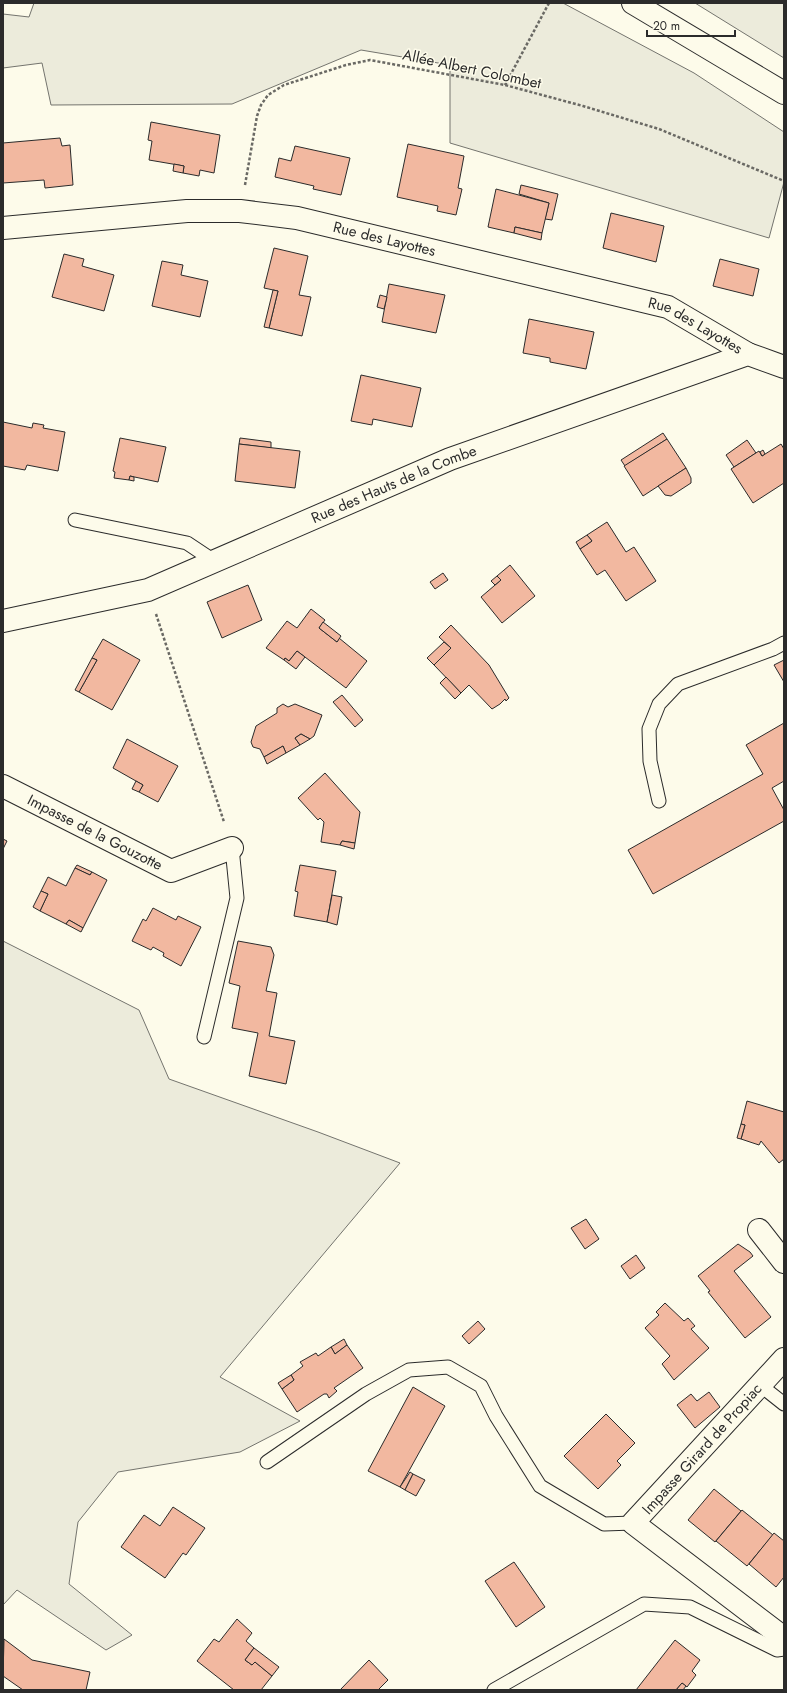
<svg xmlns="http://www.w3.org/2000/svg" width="787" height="1693" viewBox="0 0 787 1693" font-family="Jost,sans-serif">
<rect width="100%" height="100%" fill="#fdfbea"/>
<g fill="#ecebdb" stroke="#74746e">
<path d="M34 3H563L694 73 784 132V182L769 238 450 143V65L361 50 232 104 51 105 42 63 3 68V14L29 17Z"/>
<path d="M695 3H784V58Z"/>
<path d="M3 941 139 1010 169 1079 318 1132 400 1163 220 1377 300 1421 240 1452 118 1472 78 1522 69 1584 132 1635 106 1650 17 1590 3 1605Z"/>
</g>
<g fill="#f2b8a0" stroke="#2b2b2b">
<path d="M151 122 220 135 214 173 200 170 199 176 183 173 184 166 149 160 152 141 148 140Z"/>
<path d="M60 138 62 146 70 145 73 185 45 188 44 180 3 183V143Z"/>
<path d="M408 144 464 156 458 188 462 189 456 215 437 211 438 206 397 197Z"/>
<path d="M295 146 350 158 341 195 313 189 314 186 275 177 279 158 291 161Z"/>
<path d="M174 164 184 166 183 173 173 171Z"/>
<path d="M521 185 558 194 552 220 545 219 549 203 519 194Z"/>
<path d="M496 189 549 203 542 233 515 227 514 233 488 227Z"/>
<path d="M611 213 664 226 656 262 603 248Z"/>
<path d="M515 227 542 233 541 240 514 233Z"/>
<path d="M274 248 308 256 299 295 311 297 302 336 269 328 278 291 264 288Z"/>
<path d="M64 254 84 259 82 266 114 275 104 311 52 297Z"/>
<path d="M720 259 759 269 753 296 713 286Z"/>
<path d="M162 261 183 265 181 275 208 281 200 317 152 306Z"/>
<path d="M389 284 445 295 436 333 382 322Z"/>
<path d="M273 290 278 291 269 328 264 327Z"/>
<path d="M380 295 387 297 384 309 377 307Z"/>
<path d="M529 319 594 332 586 369 550 362V358L523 353Z"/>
<path d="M361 375 421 388 412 427 373 419 372 425 351 421Z"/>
<path d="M3 422 32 428 33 423 44 425 43 428 65 432 58 471 27 465 25 470 3 466Z"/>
<path d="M663 433 667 439 625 466 621 460Z"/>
<path d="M120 438 166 447 158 482 130 476 129 480 114 478 115 472 113 471Z"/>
<path d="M240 438 271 442V448L239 444Z"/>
<path d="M667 439 686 468 643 496 624 466Z"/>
<path d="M747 440 756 453 734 467 726 455Z"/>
<path d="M239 444 300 451 295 488 235 481Z"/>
<path d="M781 444 784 449V483L753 503 731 469 759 451 762 456Z"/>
<path d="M763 450 765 454 762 456 760 452Z"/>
<path d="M686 468 691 478V483L671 496 665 495 658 486Z"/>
<path d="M130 476 134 477V481L129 480Z"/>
<path d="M607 522 626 552 634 547 656 581 626 601 605 570 597 575 580 549 592 541 587 535Z"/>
<path d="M587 535 592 541 580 549 576 542Z"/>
<path d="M510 565 535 596 502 623 481 597 501 580 497 576Z"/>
<path d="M443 573 448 580 435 589 430 582Z"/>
<path d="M497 576 501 580 495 585 491 581Z"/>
<path d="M248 585 262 620 222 638 207 602Z"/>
<path d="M311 609 325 620 319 628 337 642 339 638 367 661 346 688 297 651 289 661 285 658 284 660 266 648 287 621 297 628Z"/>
<path d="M323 622 341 636 337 642 319 628Z"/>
<path d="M451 625 489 665 509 698 506 701 505 699 500 704 492 709 469 685 461 693 434 665 451 648 439 637Z"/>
<path d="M103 639 140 660 112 710 79 692 97 660 92 658Z"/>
<path d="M444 642 451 648 434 665 427 658Z"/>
<path d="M297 651 305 657 296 669 284 660 285 658 289 661Z"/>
<path d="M92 658 97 660 79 692 75 690Z"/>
<path d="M784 660V682L774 665Z"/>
<path d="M446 677 461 693 455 699 440 683Z"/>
<path d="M342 695 363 720 355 727 333 702Z"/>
<path d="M283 704 288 707 295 704 322 715 314 736 310 739 301 734 295 738 300 745 286 753 283 746 264 757 260 749 253 747 251 742 256 726 277 713V708Z"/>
<path d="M784 723V781L772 788 784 810V821L653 894 628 850 763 774 746 745Z"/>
<path d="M301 734 310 739 300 745 295 738Z"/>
<path d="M127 739 178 766 158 802 139 792 143 785 113 768Z"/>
<path d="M283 746 286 753 267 764 264 757Z"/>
<path d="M325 773 360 812 355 843 342 841 340 845 321 842 324 822 320 818 318 820 298 798Z"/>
<path d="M136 781 143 785 139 792 132 789Z"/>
<path d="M3 839 7 841 3 849Z"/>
<path d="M342 841 355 843 354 849 340 845Z"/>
<path d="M77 865 92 872 90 875 75 868Z"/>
<path d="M300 865 336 871 327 922 294 916 298 892 295 891Z"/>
<path d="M75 868 90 875 92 872 107 880 83 928 69 920 66 924 40 911 48 894 41 891 48 877 66 886Z"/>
<path d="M41 891 48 894 40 911 33 907Z"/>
<path d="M332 895 342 897 337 925 327 922Z"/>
<path d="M153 908 176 920 178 916 201 927 181 966 163 956 164 953 153 947 151 950 132 941 143 919 146 921Z"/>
<path d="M69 920 83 928 81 932 66 924Z"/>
<path d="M238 941 271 947 274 955 266 991 277 993 269 1036 295 1041 286 1084 249 1076 258 1033 232 1028 240 986 229 983Z"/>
<path d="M747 1101 784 1112V1159L779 1163 761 1141 759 1145 741 1139 745 1125 741 1124Z"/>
<path d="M741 1124 745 1125 741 1139 737 1138Z"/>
<path d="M586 1219 599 1239 585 1249 571 1228Z"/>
<path d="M738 1244 750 1252 753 1256 734 1271 771 1317 745 1338 708 1292 710 1291 698 1276Z"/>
<path d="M636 1255 645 1268 630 1279 621 1266Z"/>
<path d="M665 1303 684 1321 688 1318 695 1326 691 1329 709 1348 674 1380 662 1364 670 1356 645 1328 659 1315 656 1312Z"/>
<path d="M478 1321 485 1329 469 1344 462 1336Z"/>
<path d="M344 1339 347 1345 335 1354 331 1347Z"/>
<path d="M347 1345 363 1368 334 1388 337 1391 329 1398 327 1394H324L297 1412 282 1389 294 1380 291 1375 303 1366 300 1362 316 1353 318 1356 331 1347 335 1354Z"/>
<path d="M291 1375 294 1380 282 1389 278 1383Z"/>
<path d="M413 1387 445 1406 400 1487 368 1471Z"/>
<path d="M709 1392 720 1407 695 1428 677 1405 691 1394 697 1401Z"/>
<path d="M606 1414 635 1443 617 1461 621 1465 598 1489 564 1456Z"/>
<path d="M410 1472 413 1474 405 1490 400 1487Z"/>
<path d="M413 1474 425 1480 416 1496 405 1490Z"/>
<path d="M714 1489 741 1511 715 1542 688 1520Z"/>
<path d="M173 1507 205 1528 186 1555 183 1553 165 1578 121 1547 144 1515 160 1526Z"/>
<path d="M742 1510 773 1535 747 1566 716 1541Z"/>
<path d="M774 1533 784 1541V1577L776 1587 749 1564Z"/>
<path d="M514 1562 545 1607 516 1627 485 1581Z"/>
<path d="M237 1619 252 1633 246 1641 254 1648 245 1660 252 1665 255 1662 272 1676 261 1690H234L197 1661 214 1639 219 1642Z"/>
<path d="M4 1639 32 1660 90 1672 86 1690H23L3 1676Z"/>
<path d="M675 1640 700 1660 692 1671 696 1675 687 1687 682 1683 676 1690H636Z"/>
<path d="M254 1648 279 1667 272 1676 255 1662 252 1665 245 1660Z"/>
<path d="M369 1660 388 1680 378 1690H340Z"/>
<path d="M682 1683 686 1686 683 1690H676Z"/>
</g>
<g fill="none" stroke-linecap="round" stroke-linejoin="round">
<g stroke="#2b2b2b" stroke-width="15">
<g id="service">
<path d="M75 520 187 543 214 561"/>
<path d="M659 801 650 761 649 729 659 704 678 684 773 649 784 643"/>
<path d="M204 1037 237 898 232 848"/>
<path d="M760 1385 784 1404"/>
<path d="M267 1462 366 1394 409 1370 448 1367 481 1386 496 1416 540 1486 604 1524 633 1523"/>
<path d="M494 1690 644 1604 690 1607 777 1650 784 1649"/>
</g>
</g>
<g stroke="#2b2b2b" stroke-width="24">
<g id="minor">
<path d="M633 3 784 93"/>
<path id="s1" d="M3 228 187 211H240L297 218 668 307 748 354"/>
<path id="s2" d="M3 621 148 590 450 459 748 354 784 367"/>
<path id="s3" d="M3 786 171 871 232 848"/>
<path d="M759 1230 784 1262"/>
<path d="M784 1359 633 1523 784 1638"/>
</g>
</g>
<g stroke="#6a6964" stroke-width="2.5" stroke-dasharray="3 2" stroke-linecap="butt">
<path d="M505 85 549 3"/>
<path d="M245 185 257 116 261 105 268 95 284 85 346 65 370 60 505 85 583 106 659 129 784 181"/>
<path d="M156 614 224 822"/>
</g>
<use href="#service" stroke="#fdfbea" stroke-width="13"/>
<use href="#minor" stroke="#fdfbea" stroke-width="22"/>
</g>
<g text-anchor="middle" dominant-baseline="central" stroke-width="3" stroke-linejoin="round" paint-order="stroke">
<g font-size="15" fill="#2b2b2b" stroke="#fdfbea">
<text transform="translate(472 69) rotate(12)">Allée Albert Colombet</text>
<text stroke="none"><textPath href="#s1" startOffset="385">Rue des Layottes</textPath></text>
<text stroke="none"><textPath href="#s1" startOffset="709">Rue des Layottes</textPath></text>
<text stroke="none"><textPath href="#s2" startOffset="416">Rue des Hauts de la Combe</textPath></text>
<text stroke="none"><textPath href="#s3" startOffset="103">Impasse de la Gouzotte</textPath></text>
<text transform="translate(702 1449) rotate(-48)">Impasse Girard de Propiac</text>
</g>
</g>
<rect width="787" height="1693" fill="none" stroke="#2b2b2b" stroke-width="8"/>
<path d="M647 30v6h88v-6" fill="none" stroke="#2b2b2b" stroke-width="2"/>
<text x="653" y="30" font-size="12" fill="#2b2b2b" stroke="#fdfbea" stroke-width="3" paint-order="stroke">20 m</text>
</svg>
